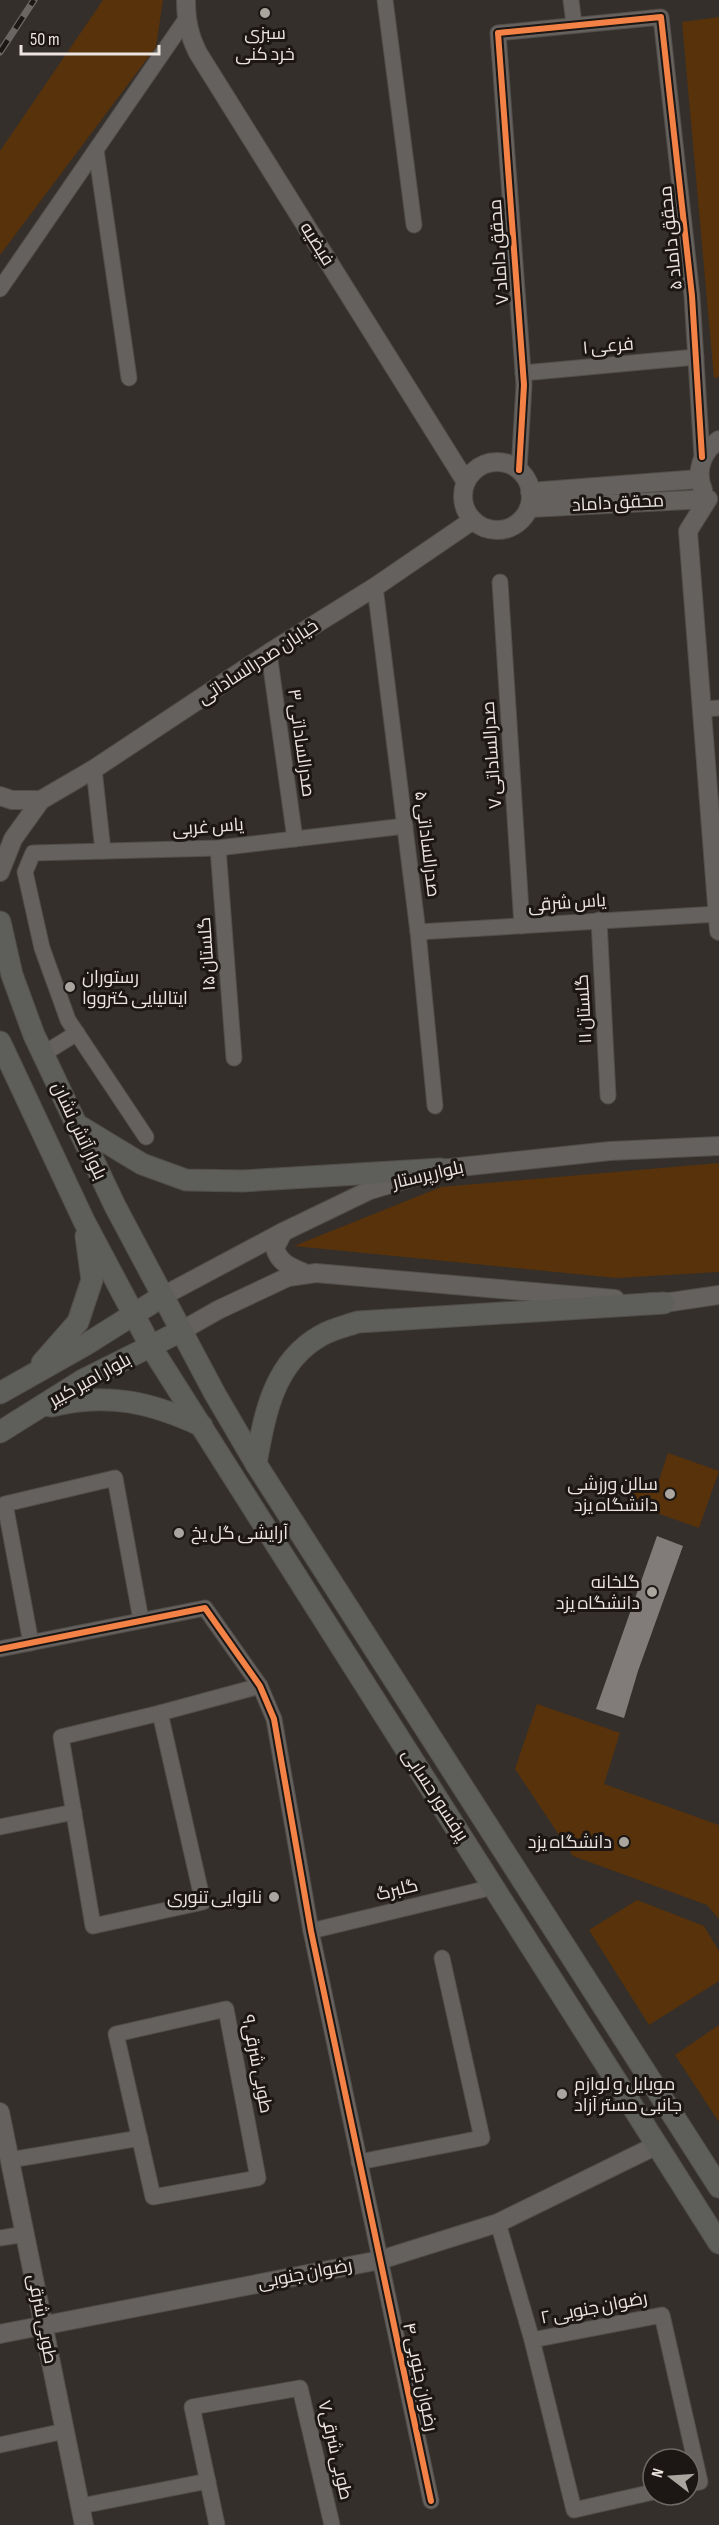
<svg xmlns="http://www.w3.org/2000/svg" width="719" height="2525" viewBox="0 0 719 2525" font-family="'Sofia Sans Condensed',Cairo,sans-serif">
<rect width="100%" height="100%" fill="#342f2b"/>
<g fill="#57320b">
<path d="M103 0H163L156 47 0 255V151Z"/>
<path d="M719 17V377L714 378 682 22Z"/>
<path d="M719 1163V1272L616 1278 294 1246 441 1187Z"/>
<path d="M668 1453 719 1471 699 1528 626 1502 635 1478 657 1486Z"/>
<path d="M537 1704 620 1733 604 1784 719 1825V1919L707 1905 573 1856 515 1769Z"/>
<path d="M637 1900 704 1926 719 1951V1981L649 2025 589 1930Z"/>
<path d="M719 2025V2122L675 2055Z"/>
</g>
<path fill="#817c79" d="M657 1536 683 1546 638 1671 624 1718 596 1709Z"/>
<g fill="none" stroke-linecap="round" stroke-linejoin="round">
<g stroke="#514d49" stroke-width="17">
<g id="minor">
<path d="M385 0 414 225"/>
<path d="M571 0 574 24"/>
<path d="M96 150 129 378"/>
<path d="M0 289 186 19"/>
<path d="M523 373 696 357"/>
<path d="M519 470 524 385 498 33 661 17 692 296 702 457"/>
<path d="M500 582 522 926"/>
<path d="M375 587 418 932 435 1106"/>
<path d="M269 653 295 839"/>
<path d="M702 709 719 708"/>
<path d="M94 769 103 851"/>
<path d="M218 848 234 1058"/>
<path d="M599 920 608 1096"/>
<path d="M418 932 718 914"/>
<path d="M43 1054 77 1033"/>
<path d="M146 1137 68 1020 42 948 25 872 33 853 218 848 405 826"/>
<path d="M31 1643 5 1504 115 1478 141 1620"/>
<path d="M0 1649 205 1608 260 1686 274 1719 311 1931 431 2501"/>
<path d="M160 1713 203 1902 93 1926 61 1737Z"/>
<path d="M160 1713 260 1686"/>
<path d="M0 1827 74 1812"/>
<path d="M311 1931 493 1887"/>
<path d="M226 2009 258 2178 153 2197 116 2034Z"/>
<path d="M10 2160 140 2138"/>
<path d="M359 2162 482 2138 442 1958"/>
<path d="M498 2223 532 2340 574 2510 653 2492"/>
<path d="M0 2238 25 2234"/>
<path d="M532 2340 662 2315 700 2482 689 2484"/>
<path d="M0 2445 65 2431"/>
<path d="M81 2506 208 2481"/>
<path d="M217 2525 192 2407 300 2388 332 2525"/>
</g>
</g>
<g stroke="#514d49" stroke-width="20">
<g id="tertiary">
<path d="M186 0C186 20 189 35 198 53L466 482"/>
<circle cx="497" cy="496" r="34"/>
<path d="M703 490C695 471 702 451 719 440"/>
<path d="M530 492 699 479"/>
<path d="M708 499 688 531 719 931"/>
<path d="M529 508 708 499"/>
<path d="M0 796 12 800H41"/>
<path d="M0 872 13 839 41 800 94 769 269 653 375 587 473 520"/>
<path d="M283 1232 275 1248C279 1264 293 1268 307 1274"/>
<path d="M163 1296 283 1232 370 1190 441 1169 610 1151 719 1146"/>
<path d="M651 1302 664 1303 719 1295"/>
<path d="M181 1331 218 1310 288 1277 316 1273 615 1299"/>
<path d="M0 2112 84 2525"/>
<path d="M0 2334 380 2260 498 2223 655 2146"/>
</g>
</g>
<g stroke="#514d49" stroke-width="23">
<g id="secondary">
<path d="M0 922 12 975 34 1035 115 1206 215 1394 256 1464 719 2187"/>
<path d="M0 1042 84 1221 151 1347 719 2243"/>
<path d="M76 1124 142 1164 186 1180 243 1181 441 1169"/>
<path d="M42 1363 78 1322 92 1280 86 1236"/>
<path d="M0 1393 85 1345 163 1296"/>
<path d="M51 1406C106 1392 151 1402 202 1426"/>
<path d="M0 1432 83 1380 181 1331"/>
<path d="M256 1464C264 1415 274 1361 322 1335 333 1329 346 1326 358 1322L664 1303"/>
</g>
</g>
<use href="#minor" stroke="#65615e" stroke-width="15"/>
<use href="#tertiary" stroke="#65615e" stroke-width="18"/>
<use href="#secondary" stroke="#5e5e5b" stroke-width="21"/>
<g stroke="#6a6664" stroke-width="7">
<path id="rail" d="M0 52 34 0"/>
</g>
<use href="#rail" stroke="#1c1714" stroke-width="4.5" stroke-dasharray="14" stroke-linecap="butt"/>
<g stroke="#1c1714" stroke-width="10">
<g id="cycleway">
<path d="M519 470 524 385 498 33 661 17 692 296 702 457"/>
<path d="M0 1649 205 1608 260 1686 274 1719 311 1931 431 2501"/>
</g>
</g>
<use href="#cycleway" stroke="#f48246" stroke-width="6"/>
</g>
<g fill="#aba5a0" stroke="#1c1714" stroke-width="2">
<circle cx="265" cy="13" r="6"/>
<circle cx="70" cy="987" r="6"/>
<circle cx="670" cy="1494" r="6"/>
<circle cx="179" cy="1533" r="6"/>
<circle cx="652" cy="1592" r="6"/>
<circle cx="624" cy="1842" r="6"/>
<circle cx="274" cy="1897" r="6"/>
<circle cx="562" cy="2094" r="6"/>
</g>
<g text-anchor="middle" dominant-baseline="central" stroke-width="6" stroke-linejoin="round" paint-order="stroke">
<g font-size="18" fill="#ebe4df" stroke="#1c1714" text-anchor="end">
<text x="265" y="33" text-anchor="middle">سبزی<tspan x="265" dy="21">خرد کنی</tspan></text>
<text x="82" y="977" text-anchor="start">رستوران<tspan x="82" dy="21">ایتالیایی کترووا</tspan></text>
<text x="658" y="1484">سالن ورزشی<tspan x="658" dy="21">دانشگاه یزد</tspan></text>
<text x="191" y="1533" text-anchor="start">آرایشی گل یخ</text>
<text x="640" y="1582">گلخانه<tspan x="640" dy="21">دانشگاه یزد</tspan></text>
<text x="612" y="1842">دانشگاه یزد</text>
<text x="262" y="1897">نانوایی تنوری</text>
<text x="574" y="2084" text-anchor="start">موبایل و لوازم<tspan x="574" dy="21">جانبی مستر آزاد</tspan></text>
</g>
<g font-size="18" fill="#ebe4df" stroke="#1c1714">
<text transform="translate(671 238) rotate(-96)">محقق داماد ۵</text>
<text transform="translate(317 244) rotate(58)">فیضیه</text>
<text transform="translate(499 252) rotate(-94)">محقق داماد ۷</text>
<text transform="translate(608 346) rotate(-5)">فرعی ۱</text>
<text transform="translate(618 503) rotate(-3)">محقق داماد</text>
<text transform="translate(258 662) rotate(-33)">خیابان صدرالساداتی</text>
<text transform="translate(301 743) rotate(82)">صدرالساداتی ۳</text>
<text transform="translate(492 755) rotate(-94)">صدرالساداتی ۷</text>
<text transform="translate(208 827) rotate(-4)">یاس غربی</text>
<text transform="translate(427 844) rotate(83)">صدرالساداتی ۵</text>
<text transform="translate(567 903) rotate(-4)">یاس شرقی</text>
<text transform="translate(207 954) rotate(-94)">گلستان ۱۵</text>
<text transform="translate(584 1009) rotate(-93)">گلستان ۱۱</text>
<text transform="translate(79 1131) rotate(65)">بلوار آتش نشان</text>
<text transform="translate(428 1175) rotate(-13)">بلوارپرستار</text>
<text transform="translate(90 1380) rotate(-29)">بلوار امیر کبیر</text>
<text transform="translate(435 1795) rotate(57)">پرفسور حسابی</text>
<text transform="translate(397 1890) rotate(-14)">گلبرگ</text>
<text transform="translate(257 2064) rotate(79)">طوبی شرقی۹</text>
<text transform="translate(305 2274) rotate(-11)">رضوان جنوبی</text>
<text transform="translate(594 2308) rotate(-11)">رضوان جنوبی ۲</text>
<text transform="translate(42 2319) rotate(79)">طوبی شرقی</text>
<text transform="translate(420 2377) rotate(78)">رضوان جنوبی ۴</text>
<text transform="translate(335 2450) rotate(77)">طوبی شرقی۷</text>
</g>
</g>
<g transform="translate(671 2477) rotate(287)"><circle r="28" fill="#1c1714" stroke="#6f6965" stroke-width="1.5"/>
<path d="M0-4.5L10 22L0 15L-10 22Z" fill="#aba5a0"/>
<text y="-9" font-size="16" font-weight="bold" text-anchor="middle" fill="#ebe4df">N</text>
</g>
<path d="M21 45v9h138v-9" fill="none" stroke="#ebe4df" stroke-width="3"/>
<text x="30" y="45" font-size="18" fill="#ebe4df" stroke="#1c1714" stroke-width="4.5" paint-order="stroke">50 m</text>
</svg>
